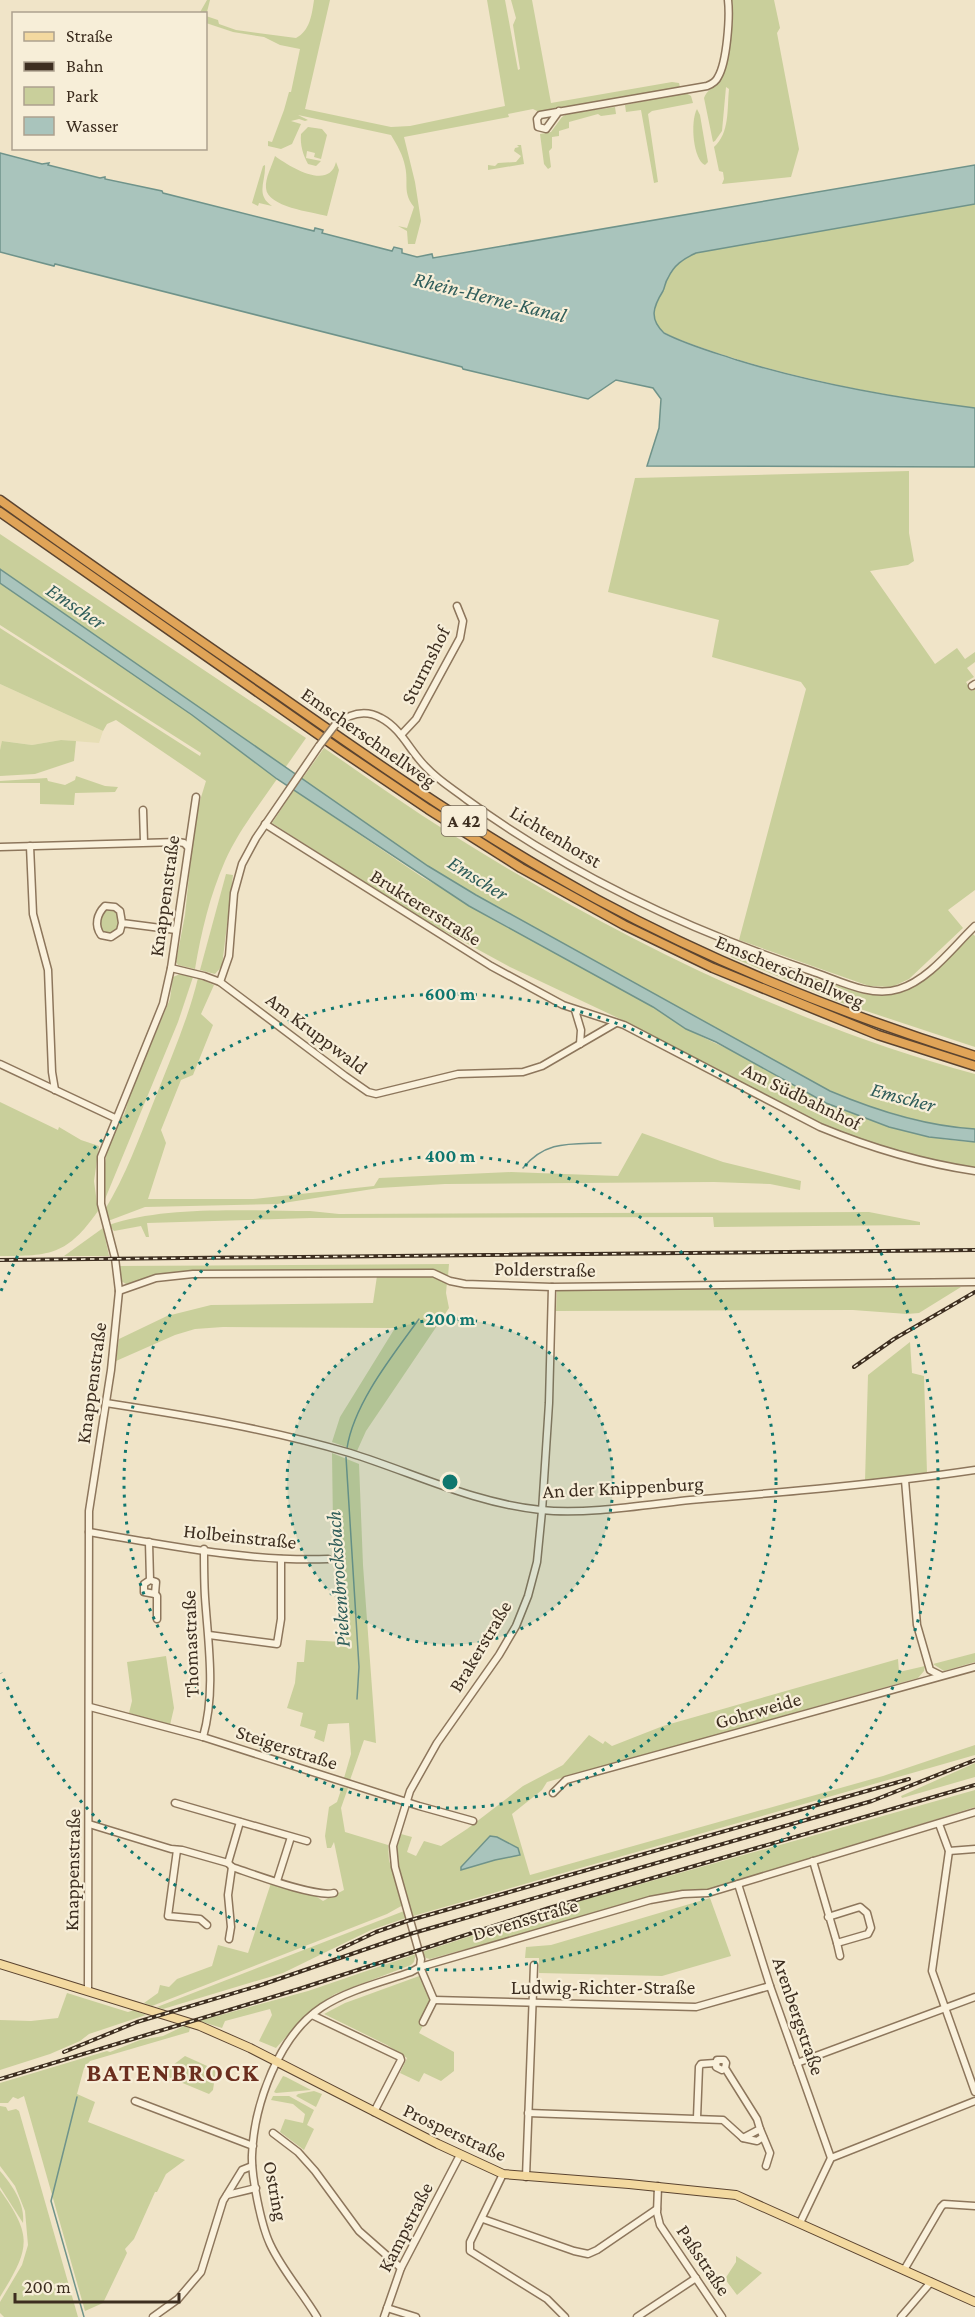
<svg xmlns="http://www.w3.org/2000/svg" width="975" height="2317" viewBox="0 0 975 2317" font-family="'Crimson Pro',serif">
<rect width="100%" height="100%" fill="#f0e4c8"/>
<path fill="#e6deb5" d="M0 684 103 731 99 743 61 740 32 745 3 741 0 750Z"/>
<g fill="#c9cf9b">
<path d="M207 0H210L206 16 218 20 219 24 236 30 296 38C310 31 312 14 314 0H330L305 109 391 127 410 126 505 106 487 0H505L518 70 520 69 513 25 516 18 511 0H532L551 103 672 82 679 83 680 87 539 112 533 109 508 114 509 117 404 137 415 182 421 221 415 244H408L407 231 398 226 407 228 414 207C402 192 409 183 405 166 403 155 397 145 391 135L298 115 308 120 305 121 299 119 291 121 301 124 292 144 281 149 268 146V141L272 142 284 110 289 92H291L300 49 280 45 264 37 233 32 206 23V14H199Z"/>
<path d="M732 0H774L780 28 777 33 799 149 791 177 722 184 724 179 723 172 719 171 714 147C730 133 727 108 729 89L726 87 722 131 715 141 713 142 704 98C707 89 715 88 720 80 729 65 735 18 732 0Z"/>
<path d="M686 93 691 96 693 103 652 111 648 114 658 182 654 183 641 110 626 112 625 105Z"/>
<path d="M615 107 616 114 601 116 598 114 569 122V128L559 131V136L552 137V148L549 151 551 167 548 169 544 164 540 134 551 132 562 117 567 114Z"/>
<path d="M697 109 700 115 708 162 705 165C693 160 690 121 697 109Z"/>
<path d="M308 127 322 129 327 135 321 159 314 157 315 153 307 151 306 158 321 161 316 166 308 164C303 155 300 145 301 134Z"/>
<path d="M517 145H521L524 164 488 170V165L495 166 498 163 516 162 521 156 514 151 515 148 519 147Z"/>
<path d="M275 156C290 167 329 191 336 162L339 170 327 216C312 212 267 207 266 188 265 178 272 166 275 156Z"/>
<path d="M265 165C266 181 255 195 272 206L259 203 258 206 252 203 263 166Z"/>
<path d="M975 204V408C872 394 771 375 673 337 647 325 651 312 663 291 665 287 665 282 668 278 675 265 683 259 696 253Z"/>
<path d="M909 471V533L914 561 908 565 870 571 935 664 957 648 965 659 975 652V662L967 668 974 677 966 682 972 691 975 689V890L948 910 963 928 909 979 892 987 869 986 739 940 806 689 801 682 712 657 719 620 608 592 635 478Z"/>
<path d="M0 534 306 738 285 768 0 569Z"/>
<path d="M0 583 192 715 277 779C259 805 238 832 225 861 210 895 201 933 195 969L178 965 176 962 185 915 195 817 206 781 116 720 107 724 103 731 0 684V628L200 756 201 753 0 625Z"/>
<path d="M61 740 76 741 74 761 35 774 0 776V750L2 741 32 745Z"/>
<path d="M324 748C365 776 406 806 448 832 610 934 790 1024 975 1074V1129C924 1126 877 1111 830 1091L476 895 428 866 302 779Z"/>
<path d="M76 776 105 786 118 787 115 792 75 793 74 805 40 804V783H0V781L47 778 48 781 65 785 75 780Z"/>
<path d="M294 790 422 877 653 1007C663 1013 673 1021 683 1027 703 1038 725 1047 745 1058 821 1100 885 1137 975 1142V1168L892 1152 826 1128 633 1025 510 967 422 919 272 823Z"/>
<path d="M226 874 233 875 222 966 215 974 200 970Z"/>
<path d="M106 909H114L120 916 118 930 111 935 103 933C98 924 98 917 106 909Z"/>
<path d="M971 932 975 936V1047L842 1003 731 957 734 948 783 968 864 994 880 995 903 990Z"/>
<path d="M180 974 193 977 178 1022 103 1204V1177L107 1150 118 1122 124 1115 131 1092 170 999 173 977Z"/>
<path d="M198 978 214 985 201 1014 213 1025 193 1075 181 1080 161 1130 166 1143 148 1199H253L374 1186 379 1178 511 1172 618 1176 642 1133 723 1162 801 1181 800 1190 770 1184 714 1182 445 1184 379 1188 277 1204 145 1207 108 1221 104 1211C126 1176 139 1138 154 1101 170 1060 188 1020 198 978Z"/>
<path d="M0 1102 58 1130 59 1127 81 1140 99 1146 94 1181 98 1211C67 1255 51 1256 0 1256Z"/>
<path d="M310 1211 339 1214 869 1212 920 1222V1225L714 1227 713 1217 311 1218 147 1223 149 1237H146L141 1226 114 1231 109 1225C166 1205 249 1211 310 1211Z"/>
<path d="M103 1228 109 1256H64Z"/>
<path d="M449 1264 448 1276 432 1269 172 1272 126 1284 121 1281 119 1266Z"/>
<path d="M377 1276 434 1277 447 1282 446 1293 449 1308 366 1431 357 1451 332 1442 340 1417 395 1328 223 1327 195 1329 175 1335 116 1361 119 1339 167 1316 211 1305 373 1303Z"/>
<path d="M961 1287 919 1313 907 1314 853 1310 556 1311 557 1290Z"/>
<path d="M910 1342 912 1373 924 1376 927 1473 865 1481 868 1375Z"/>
<path d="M332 1453 359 1464 363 1565 376 1743 364 1740 350 1780 344 1778 351 1754 349 1723 328 1724 324 1742 314 1738 316 1731 300 1726 303 1713 287 1708 295 1683 297 1662H304L306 1640 342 1642 333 1526Z"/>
<path d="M975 1653V1662L944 1671 933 1664Z"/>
<path d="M166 1656 174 1708 170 1725 129 1713 132 1701 127 1662Z"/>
<path d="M898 1659 899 1672 925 1666 924 1671 918 1678 547 1782 542 1790 512 1814 530 1875 883 1776 975 1745V1755L413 1916 397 1867 395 1851 401 1834 412 1837 407 1852 416 1856 424 1841 441 1846 467 1829 523 1786 563 1765 589 1735 603 1744 605 1741 612 1746 663 1726Z"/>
<path d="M975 1763V1777L902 1798 901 1796Z"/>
<path d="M342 1787 348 1788 341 1808 345 1832 388 1845 389 1860 403 1905 387 1914 152 2006 144 2003 158 1993 160 1985 169 1987 177 1979 212 1966 218 1945 248 1953 271 1883 314 1895 323 1901 344 1890 334 1842 331 1848H327L325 1836 329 1807 337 1802Z"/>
<path d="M975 1790V1807L744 1880 707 1890 675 1891 430 1959 426 1958 422 1952 566 1905Z"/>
<path d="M710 1898 731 1956 662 1976 539 1973V1958H525L526 1947 551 1945Z"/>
<path d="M404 1911 406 1918 371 1930 283 1973 163 2009 157 2007Z"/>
<path d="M416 1954 414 1962 411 1965 335 1994C311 2008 294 2028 276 2048L259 2041 272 2015 270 2009 225 2021 222 2028 199 2021 308 1991Z"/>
<path d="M422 1975 431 1999 421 2020 425 2022 419 2033 454 2052V2071L441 2081 424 2073 419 2082 400 2073 407 2058 387 2045 324 2014 345 2003Z"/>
<path d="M67 1993 128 2012 134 2010 146 2015 89 2034 80 2041 50 2054 0 2070V2020L31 2021 58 2018Z"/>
<path d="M184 2026 190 2028 189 2032 90 2061 84 2068 77 2094 95 2102 88 2122 185 2160 166 2174 157 2192H155L134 2239 125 2249 127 2253 103 2303 85 2311 24 2096 18 2099 13 2097 8 2103H0V2083L107 2051 110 2052 140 2040 163 2036Z"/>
<path d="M185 2056 216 2070 213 2090 209 2094 161 2074Z"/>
<path d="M283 2076 286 2077 311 2090 276 2093 274 2092Z"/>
<path d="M314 2091 322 2094 316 2107 296 2096 298 2094Z"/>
<path d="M273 2096H289L314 2110 307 2125 314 2129 304 2150 280 2132 285 2119 303 2123 305 2114 293 2104 271 2100Z"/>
<path d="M0 2106 6 2107 8 2111 16 2109 19 2111 78 2317H4L0 2313V2302L22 2265 28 2245 25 2211 15 2186 0 2166Z"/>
<path d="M0 2171C13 2186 25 2204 23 2223L0 2187Z"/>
<path d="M0 2190C34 2238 29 2249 0 2297Z"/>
<path d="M736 2256 762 2273 737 2295 725 2279 736 2262Z"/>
</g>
<g fill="#a9c4bc" stroke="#6f938a" stroke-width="1.5">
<path d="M0 153 42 164 49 163 48 165 100 178 105 177V179L162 191 163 193 314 231 315 228 323 230 322 233 392 251 394 247 402 249V253L417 257 432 254 433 258 975 165V204L696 253C683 259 674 265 668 278 665 282 665 287 663 291 653 307 649 319 664 333 687 345 713 352 737 360 815 384 895 398 975 408V467L647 466 659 428 661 399 653 388 616 380 588 399 463 369 462 367 55 264 54 266 0 252Z"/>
<path d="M0 569 428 866 476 895 830 1091C877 1111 924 1126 975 1129V1142L929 1137 889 1127 826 1103 716 1042 686 1029 653 1007 469 906 277 779 192 715 0 583Z"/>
<path d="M490 1836 497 1837 518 1848 520 1855 495 1860 461 1870V1867Z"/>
</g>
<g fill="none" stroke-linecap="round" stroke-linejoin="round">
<g stroke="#6f938a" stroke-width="1.5">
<path d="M523 1168C545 1141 569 1144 601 1143"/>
<path d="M347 1448C354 1403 393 1355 419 1319"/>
<path d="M346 1457 359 1667 357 1699"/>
<path d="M77 2097 51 2201 84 2317"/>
</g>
<g stroke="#8d765c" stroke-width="9">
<g id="minor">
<path d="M559 111 546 129 538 127 537 119 540 115 707 86C712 84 716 82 718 77 727 62 730 17 728 0"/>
<path d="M972 686 975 684"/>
<path d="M335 725C349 714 365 709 381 718 402 729 410 752 427 768 438 780 453 789 466 799 570 875 689 930 811 971 838 980 870 998 899 989 929 980 953 947 975 926"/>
<path d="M401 735 416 719 460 638 463 621 457 606"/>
<path d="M143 810 144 842"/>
<path d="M265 824 491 966 563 1005 624 1025 820 1127C871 1148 921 1163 975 1171"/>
<path d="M30 846 33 914 48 970 52 1072 55 1090"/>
<path d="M0 847 178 842 184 843 188 847"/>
<path d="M122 923 120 911 115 907 105 906C97 914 94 925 101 935L111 937 120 931 122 923 176 930"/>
<path d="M171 968 204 976 220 982 345 1076 368 1092 376 1094 458 1074 523 1072 542 1066 616 1023"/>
<path d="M220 982 229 956 234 893 242 864 256 838 319 746"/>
<path d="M575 1010 581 1030 580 1044"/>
<path d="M0 1064 115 1118"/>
<path d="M119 1291 156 1278 193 1274 433 1273 450 1281 465 1284 552 1287 975 1282"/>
<path d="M106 1403C190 1416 268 1429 350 1453 414 1473 473 1503 541 1510 585 1515 645 1505 690 1500 786 1492 881 1484 975 1470"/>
<path d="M905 1480 917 1625 930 1670 940 1675"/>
<path d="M89 1532C166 1545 249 1562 328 1559"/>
<path d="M149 1542 150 1580 144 1584V1592L155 1594 156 1582 150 1580"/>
<path d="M155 1594 157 1596V1619"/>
<path d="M209 1635 277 1644 281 1619V1559"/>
<path d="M90 1707 203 1737 419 1806 473 1821"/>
<path d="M203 1737C216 1691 208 1643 205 1597 204 1581 204 1565 204 1549"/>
<path d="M553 1793 566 1780 975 1667"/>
<path d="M175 1803 307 1841"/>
<path d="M89 1824 171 1849 182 1850 228 1863 232 1867C253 1874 316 1898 334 1893"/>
<path d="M939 1824 949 1851 932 1971 975 2092"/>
<path d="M177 1850 168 1916 200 1919 207 1925"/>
<path d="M949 1851 975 1849"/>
<path d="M813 1861 837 1943 868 1934 871 1928 867 1913 860 1907 828 1917"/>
<path d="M228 1863 240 1822"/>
<path d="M277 1881 291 1837"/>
<path d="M738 1884 770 1986 831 2158"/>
<path d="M229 1939 231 1927 228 1895 232 1867"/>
<path d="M837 1943 840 1956"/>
<path d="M420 1967 421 1959 395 1867 393 1846 410 1791 437 1743 499 1655 516 1626 528 1596 537 1562 542 1511 549 1403 552 1287"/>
<path d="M420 1967 434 2000 423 2022"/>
<path d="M88 1990 89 1511 111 1370 119 1291 115 1258 101 1204V1157L163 1004 171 968 196 797"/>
<path d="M434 2000 696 2007 770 1986"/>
<path d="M312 2015 400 2057 401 2060 374 2112"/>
<path d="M797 2063 975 1997"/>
<path d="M135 2101 253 2146"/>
<path d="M528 2113 723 2120 743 2138 760 2129 757 2119 725 2068 726 2063 724 2060H717L716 2067 722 2070 725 2068"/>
<path d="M697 2118 699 2067 701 2064 715 2063"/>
<path d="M760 2129 770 2153 766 2166"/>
<path d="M273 2133 298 2152 315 2171 359 2231 401 2268"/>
<path d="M743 2138 757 2141 763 2137"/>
<path d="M503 2174 470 2242V2251L547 2299 565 2317"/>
<path d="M526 2177 534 1965"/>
<path d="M658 2186 657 2213 660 2225 722 2317"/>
<path d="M227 2195 256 2188"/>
<path d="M483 2219 574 2251 588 2254 597 2250 657 2209"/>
<path d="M800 2223 831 2158 975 2101"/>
<path d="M904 2270 941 2207 944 2204 975 2206"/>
<path d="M387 2308 416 2317"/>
<path d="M153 2317 178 2299 201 2272 223 2201 242 2170 252 2166"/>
<path d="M317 2317C302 2292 282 2270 270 2244 261 2225 251 2175 252 2155 254 2104 279 2035 322 2007 348 1990 382 1982 411 1972L420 1967 650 1900 683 1894 708 1893 975 1812"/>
<path d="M384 2317 401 2268 460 2155"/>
<path d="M637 2317 696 2278"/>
<path d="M901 2317 931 2282"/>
</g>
</g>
<g stroke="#5b4430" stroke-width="10">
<path id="major" d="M0 1964 200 2026 250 2048 438 2144 503 2174 629 2184 736 2195 975 2302"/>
</g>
<g stroke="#5b4430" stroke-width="11">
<g id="highway">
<path d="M0 500C92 566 186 631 279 695 383 768 487 840 598 900 719 965 845 1015 975 1056"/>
<path d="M0 512 339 749 428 809 521 868 624 925 713 968 878 1035 975 1066"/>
</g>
</g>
<use href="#minor" stroke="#faf1dc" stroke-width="6"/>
<use href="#major" stroke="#f3d9a0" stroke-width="8"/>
<use href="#highway" stroke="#e0a458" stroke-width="8"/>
<g stroke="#3d2e20" stroke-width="4">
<g id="rail">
<path d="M0 1260 975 1250"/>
<path d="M854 1367 894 1339 975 1292"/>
<path d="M338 1950 376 1932 407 1921 909 1779"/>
<path d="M64 2052 137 2022 261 1985 410 1934 872 1801 975 1760"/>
<path d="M0 2079 299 1989 549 1908 975 1785"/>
</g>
</g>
<use href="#rail" stroke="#f7eed8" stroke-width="1.5" stroke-dasharray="4.5" stroke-linecap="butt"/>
<g stroke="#8d765c" stroke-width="9" stroke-linecap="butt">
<path id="minor-bridge" d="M319 746 335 725"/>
</g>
<use href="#minor-bridge" stroke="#faf1dc" stroke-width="6"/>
</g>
<circle cx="450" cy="1482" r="163" fill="#0f766e" fill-opacity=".12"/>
<g fill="none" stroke="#0f766e" stroke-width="3" stroke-dasharray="3 6">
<circle cx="450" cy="1482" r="163"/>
<circle cx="450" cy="1482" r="326"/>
<path d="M1 1291A488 488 0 1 1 1 1673"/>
</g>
<g text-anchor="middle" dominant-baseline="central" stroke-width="4.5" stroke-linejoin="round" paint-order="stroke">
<rect fill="#f7eed8" stroke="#756857" stroke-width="1.5" x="441.5" y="806" width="45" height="30" rx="4.5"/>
<g font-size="18" font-weight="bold" fill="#3d2e20">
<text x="464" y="821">A 42</text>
</g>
<g font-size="20" fill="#3d2e20" stroke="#f7eed8">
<text transform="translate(425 665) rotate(-63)">Sturmshof</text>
<text transform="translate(369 737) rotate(35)">Emscherschnellweg</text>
<text transform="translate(556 836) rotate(31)">Lichtenhorst</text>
<text transform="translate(164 896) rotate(-82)">Knappenstraße</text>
<text transform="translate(426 907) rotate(32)">Bruktererstraße</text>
<text transform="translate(790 971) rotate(23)">Emscherschnellweg</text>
<text transform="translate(317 1033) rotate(37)">Am Kruppwald</text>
<text transform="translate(802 1096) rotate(26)">Am Südbahnhof</text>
<text transform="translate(545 1269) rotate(1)">Polderstraße</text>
<text transform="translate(91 1383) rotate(-82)">Knappenstraße</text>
<text transform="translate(623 1487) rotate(-3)">An der Knippenburg</text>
<text transform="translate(240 1536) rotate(6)">Holbeinstraße</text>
<text transform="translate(190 1644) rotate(-92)">Thomastraße</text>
<text transform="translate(480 1646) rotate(-59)">Brakerstraße</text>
<text transform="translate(758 1710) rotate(-16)">Gohrweide</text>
<text transform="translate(287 1747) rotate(18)">Steigerstraße</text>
<text transform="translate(72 1870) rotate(-89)">Knappenstraße</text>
<text transform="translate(525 1919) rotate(-16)">Devensstraße</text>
<text x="603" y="1987">Ludwig-Richter-Straße</text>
<text transform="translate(799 2016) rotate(71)">Arenbergstraße</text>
<text transform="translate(455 2132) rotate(25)">Prosperstraße</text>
<text transform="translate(276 2191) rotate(79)">Ostring</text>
<text transform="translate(405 2227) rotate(-63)">Kampstraße</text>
<text transform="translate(704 2260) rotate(56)">Paßstraße</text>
</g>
<g font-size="21" font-style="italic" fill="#2f5d5a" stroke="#f7eed8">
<text transform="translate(490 297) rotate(14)">Rhein-Herne-Kanal</text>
<text transform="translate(76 606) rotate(34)">Emscher</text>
<text transform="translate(478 878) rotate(32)">Emscher</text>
<text transform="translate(903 1097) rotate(15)">Emscher</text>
<text transform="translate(338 1579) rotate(-94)">Piekenbrocksbach</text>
</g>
<g font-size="26" font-weight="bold" letter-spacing="1.5" fill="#6b2e1e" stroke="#f7eed8">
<text x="173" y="2072">BATENBROCK</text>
</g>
</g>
<circle cx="450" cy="1482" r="9" fill="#0f766e" stroke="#f7eed8" stroke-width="3"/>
<g font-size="18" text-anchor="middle" font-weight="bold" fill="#0f766e" stroke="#f7eed8" stroke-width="4.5" stroke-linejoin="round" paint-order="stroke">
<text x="450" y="1000">600 m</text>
<text x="450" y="1162">400 m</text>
<text x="450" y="1325">200 m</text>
</g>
<rect x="12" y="12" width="195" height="138" fill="#f7eed8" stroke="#ada18e" stroke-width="1.5"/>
<rect x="24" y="32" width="30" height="9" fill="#f3d9a0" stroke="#ada18e" stroke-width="1.5"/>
<text x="66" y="42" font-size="18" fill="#3d2e20">Straße</text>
<rect x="24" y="62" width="30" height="9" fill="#3d2e20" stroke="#ada18e" stroke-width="1.5"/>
<text x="66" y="72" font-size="18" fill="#3d2e20">Bahn</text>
<rect x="24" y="87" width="30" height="18" fill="#c9cf9b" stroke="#ada18e" stroke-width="1.5"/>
<text x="66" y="102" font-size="18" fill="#3d2e20">Park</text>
<rect x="24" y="117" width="30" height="18" fill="#a9c4bc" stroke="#ada18e" stroke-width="1.5"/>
<text x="66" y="132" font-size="18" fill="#3d2e20">Wasser</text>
<path d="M15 2293v9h164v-9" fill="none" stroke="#3d2e20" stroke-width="3"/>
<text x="24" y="2293" font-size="18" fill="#3d2e20" stroke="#f7eed8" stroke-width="4.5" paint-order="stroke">200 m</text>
</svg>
